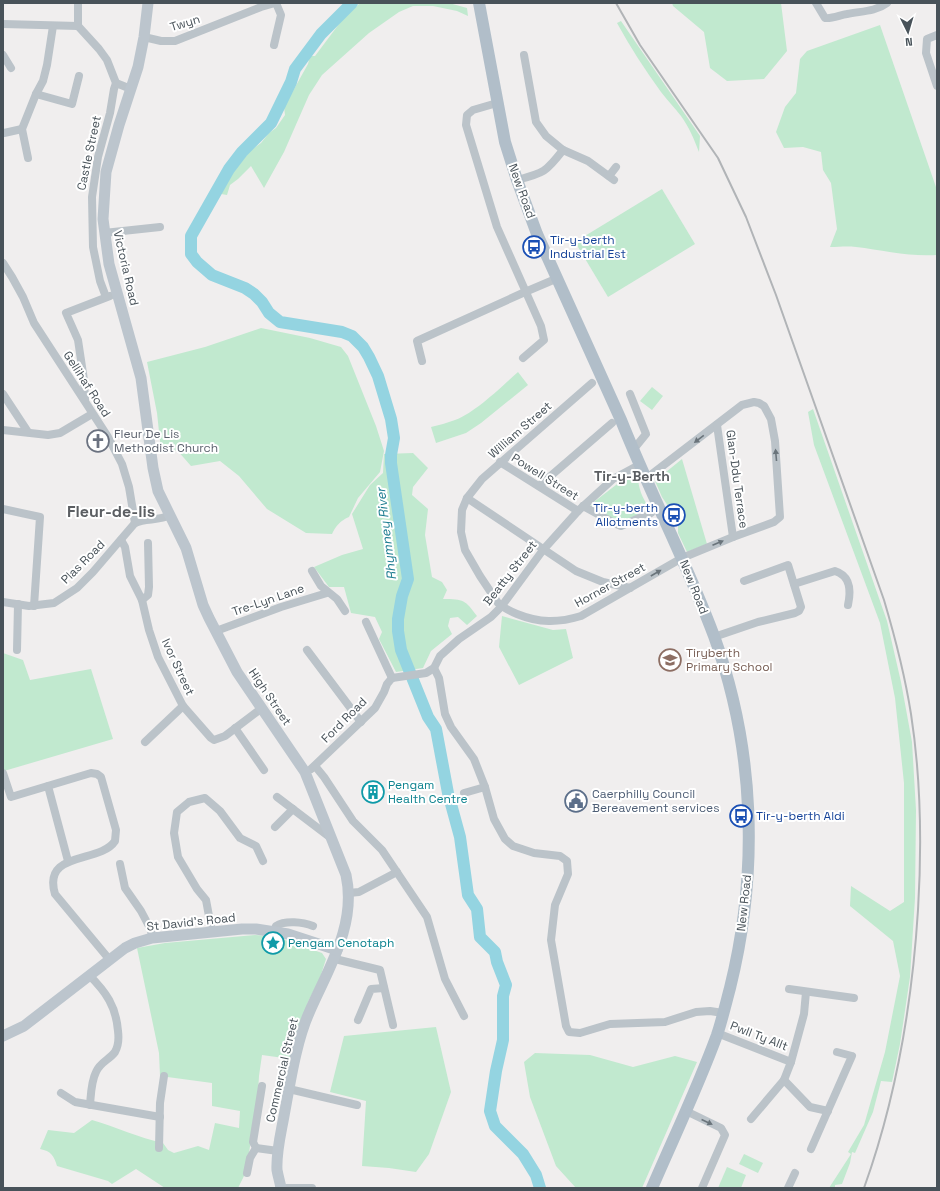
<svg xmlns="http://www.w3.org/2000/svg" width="940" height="1191" viewBox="0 0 940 1191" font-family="'Space Grotesk',sans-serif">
<rect width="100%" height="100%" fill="#f0eeee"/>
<g fill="#c1e9cf">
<path d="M360 3H449L467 8 468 16 457 11 433 6H413L399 12 369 33 322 75 309 95 284 152 264 188 251 166 238 179 230 185 227 195 221 194 234 171 250 151 261 143 269 133 276 128 285 115 284 107 308 64 310 56H315L342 20Z"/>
<path d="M672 3H781L787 51 764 79 727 81 710 68 704 32 673 6Z"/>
<path d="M621 21 700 136 699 152C694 139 689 127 681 116 675 108 668 101 661 92 645 70 630 47 617 23Z"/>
<path d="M880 25 937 190V255C910 257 882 250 856 247 847 246 839 247 830 247L837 229 831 183 823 170 821 152 803 147 784 148 776 132 785 107 796 93 800 59 807 51Z"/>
<path d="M662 189 695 244 608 297 575 242Z"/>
<path d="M261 328 310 338 341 347 348 356 376 426 384 451 380 472 358 498 349 517C341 520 335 527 332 534L306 533 267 509 239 476 220 461 191 466 177 450 167 453 161 450 157 413 147 362 205 347Z"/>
<path d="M518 372 528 385 481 423 466 433 436 443 431 427C439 425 447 423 455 420 476 412 501 387 518 372Z"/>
<path d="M652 387 663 396 652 410 640 401Z"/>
<path d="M813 409 887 621 901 682 912 742 916 810 915 898 910 977 900 1044 892 1082 881 1081 873 1112 855 1153 852 1152 850 1163 842 1184 835 1185V1188H829L851 1154 848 1152 864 1125 885 1052 900 976 893 941 850 906 851 886 890 911 904 902V783L895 698 880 623 814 445 808 412Z"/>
<path d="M413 453 428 468 413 487 412 495 428 509 425 535 432 577 442 582 447 590 443 599C464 599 465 600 477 616L467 625 458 617 450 618 448 626 452 634 431 651 423 668 396 672 379 639 382 632 375 617 351 613 344 587H329L314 567 342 555 363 549 352 514 370 485 383 473 384 454Z"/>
<path d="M682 459 707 544 687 552 678 533V526L674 518 676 517 674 513H673L671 508 670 509 662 497 655 481Z"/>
<path d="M638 476C638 487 642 499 650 508L646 507 642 503 638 505 640 511 637 516 624 520H615L590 505 625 478Z"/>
<path d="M502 616 553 630 566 629 573 658 519 685 499 647Z"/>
<path d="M3 653 23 660 30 680 91 669 113 739 4 771 3 769Z"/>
<path d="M255 935 268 936 269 947 279 948V938L285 940 322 953 326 959 320 978 308 1002 291 1059 262 1055 259 1076 258 1094 249 1153 244 1176 238 1188H165L136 1169 112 1184 108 1181 57 1166C54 1156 51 1151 40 1149L48 1130 74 1133 92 1120C116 1127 139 1138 163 1143L168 1150 174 1153 198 1146 209 1150 215 1123 239 1128 240 1111 212 1106V1083L160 1076 159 1053 137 948 165 943Z"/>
<path d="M436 1027 451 1092 429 1154 416 1172 389 1168 362 1166 366 1101 330 1092 344 1036Z"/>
<path d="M535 1053 590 1055 633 1067 675 1056 697 1062 642 1188H576L556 1166 530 1097 524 1062Z"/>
<path d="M744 1154 763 1163 758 1173 739 1164Z"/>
<path d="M727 1167 746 1175 741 1188H718Z"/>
</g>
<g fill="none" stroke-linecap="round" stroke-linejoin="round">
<path stroke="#94d4e1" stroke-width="12" d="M352 3 321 34 295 69 291 82 271 123 242 152 229 169 191 236V254L197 262 212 275 245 288 254 294 262 302 269 313 280 322 342 332 352 336 363 347 369 357 378 376 391 419 394 438 391 455V463L408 579 402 596 398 619V631L401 650 428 717 436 729 448 793 460 837 468 895 477 909 480 937 495 952 497 962 506 985 503 996V1040L496 1071 490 1111 495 1126 523 1154 536 1175 540 1188"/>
<g stroke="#bbc3c9" stroke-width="8">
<path d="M816 3 825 18C832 19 840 15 847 14 861 11 875 12 887 3"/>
<path d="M3 24 78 26"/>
<path d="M78 26 99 49 107 60 116 83 114 89 110 113 98 157 92 197 93 247 100 281 106 297"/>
<path d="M78 26V3"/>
<path d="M937 35 927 39 926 53 937 86"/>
<path d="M144 37 161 41H175L261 7 275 3"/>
<path d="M274 45 281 15 276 3"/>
<path d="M3 55 11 68"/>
<path d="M524 55 536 122 546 136 563 150 588 161 614 180"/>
<path d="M116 83 131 89"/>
<path d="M36 94 72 104 79 76"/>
<path d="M497 103 473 110 467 115 466 125 497 227 541 326 544 340 523 358"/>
<path d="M4 133 22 129"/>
<path d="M28 158 22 129 36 94 43 81 47 65 53 26"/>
<path d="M609 176 616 167"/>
<path d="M517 180C544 173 546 172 563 150"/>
<path d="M104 233 160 227"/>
<path d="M3 263 12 277 23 297 34 323 108 437 122 464 129 487 135 523"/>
<path d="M422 361 417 341 525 292 558 278"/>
<path d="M592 383 482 479 467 498 462 510 461 532 465 550 480 576 498 603C503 608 510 611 517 614 539 623 558 623 581 616L682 558 733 537 774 522 780 517 775 441 771 419 764 406 759 403 754 402 742 405 652 474 645 478"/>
<path d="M3 394 28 432"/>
<path d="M630 394 646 434 633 450"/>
<path d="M85 400 84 380 78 340 66 313 110 296"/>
<path d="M717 425 733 537"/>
<path d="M3 430 48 435 60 433 92 414"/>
<path d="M500 462 578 511"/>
<path d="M539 486 612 423"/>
<path d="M467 498 576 571 603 582 630 588"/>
<path d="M583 506 616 524 621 526 651 513"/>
<path d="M3 509 40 517 34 606"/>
<path d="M121 540 125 547 130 576 142 600 149 630 158 657 183 706 211 738 214 740 225 736 262 708"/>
<path d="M312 571 321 586 337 599 345 611"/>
<path d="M794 584 835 571C851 576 851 591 848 605"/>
<path d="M142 600 148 595 149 587 148 543"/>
<path d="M3 602 29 606 54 603 77 588 93 572 135 523C146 518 159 521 170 515"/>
<path d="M366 622 392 678"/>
<path d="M216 631 281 607 327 593"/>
<path d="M714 637 758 622 795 613 799 611 801 607 788 565 744 581"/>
<path d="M17 650 18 604"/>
<path d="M307 650 361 722"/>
<path d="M434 668 439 678 445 714 451 727 474 759 485 787 494 819 505 839 513 846 534 853 560 856 567 861 568 874 555 905 551 940 566 1026 569 1032 580 1033 610 1024 665 1022 696 1012 710 1011 723 1013"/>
<path d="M392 678 426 673 434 668 440 656 459 639 491 617 501 607 543 550 578 511 613 479 639 465"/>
<path d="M235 728 264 770"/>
<path d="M145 742 183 706"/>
<path d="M315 766 324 777 353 821 382 850 427 917 445 979 464 1016"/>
<path d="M311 769 375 708 384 692 387 684 392 678"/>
<path d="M3 773 11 797 91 773 97 774 101 777 116 830 115 841C100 864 42 850 55 894L109 959"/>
<path d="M48 786 68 861"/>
<path d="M464 793 485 787"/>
<path d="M277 797 331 838"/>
<path d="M275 827 293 809"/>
<path d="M120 864 125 888 141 911 151 930 152 938"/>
<path d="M349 893 359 892 397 872"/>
<path d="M274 931 276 926C285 920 303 922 313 926"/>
<path d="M212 932 206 900 197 889 178 857 174 833 177 812 189 802 205 798 220 811 240 838 256 846 263 861"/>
<path d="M335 959 380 970 393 1025"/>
<path d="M89 975C106 992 116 1006 118 1031 119 1039 119 1045 115 1052 109 1060 100 1062 96 1072 91 1082 91 1094 90 1105"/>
<path d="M789 989 854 998"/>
<path d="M358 1020 371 989 384 988"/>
<path d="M717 1033 791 1062 784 1080 751 1119"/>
<path d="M791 1062 804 1014 806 992"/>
<path d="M784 1080 810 1107 828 1111"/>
<path d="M289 1089 357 1105"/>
<path d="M61 1093 75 1102 160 1117"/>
<path d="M686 1111 721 1128 725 1135 702 1188"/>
<path d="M159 1148 160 1103 164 1076"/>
<path d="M256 1148 278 1151"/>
<path d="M811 1149 852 1056 837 1052"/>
<path d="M247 1173 250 1158 256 1148 253 1142 262 1086"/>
<path d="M281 1188H312"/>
<path d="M788 1188 795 1173"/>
</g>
<g stroke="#bcc5cd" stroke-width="11">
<path d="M148 3 144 37 138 67 119 125 106 172 103 219 109 264 141 378 153 468 158 491 186 548 203 605 209 618 237 672 305 772 346 875C357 925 328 969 309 1013 296 1042 290 1084 284 1116 281 1133 276 1152 277 1170 278 1176 280 1182 281 1188"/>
<path d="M3 1036 24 1026 125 948 135 943 152 938 242 929H256L288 934 337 950"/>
</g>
<path stroke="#b1bec9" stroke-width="12" d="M479 3 505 142 517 180 537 234 621 420C650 493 687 563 714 636 755 749 759 872 730 988 726 1003 722 1020 717 1035 698 1087 674 1137 652 1188"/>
<path stroke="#b1b4b7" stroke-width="2" d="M616 3 640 45 718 158 746 217 776 295 884 600C895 637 905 676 911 714 921 779 922 845 918 910 912 1005 896 1099 864 1188"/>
</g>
<defs><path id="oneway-solid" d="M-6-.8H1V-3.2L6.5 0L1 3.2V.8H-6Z"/></defs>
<g fill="#6a747b">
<use href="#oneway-solid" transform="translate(699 439) rotate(143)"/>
<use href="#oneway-solid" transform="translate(776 455) rotate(-95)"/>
<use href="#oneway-solid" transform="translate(718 543) rotate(-23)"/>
<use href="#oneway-solid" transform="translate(656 573) rotate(-30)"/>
<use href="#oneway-solid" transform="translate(707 1122) rotate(25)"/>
</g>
<defs>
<g id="bus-ring" transform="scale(1.15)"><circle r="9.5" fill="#fff" stroke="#1a4fb4" stroke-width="1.5"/><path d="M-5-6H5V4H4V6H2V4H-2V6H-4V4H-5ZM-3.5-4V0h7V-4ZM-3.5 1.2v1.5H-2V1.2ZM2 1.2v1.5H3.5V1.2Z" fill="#1a4fb4"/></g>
<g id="church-ring" transform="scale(1.15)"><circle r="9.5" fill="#fff" stroke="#6b7280" stroke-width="1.5"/><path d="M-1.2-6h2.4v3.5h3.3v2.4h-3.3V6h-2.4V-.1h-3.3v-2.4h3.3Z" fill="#6b7280"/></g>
<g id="school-ring" transform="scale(1.15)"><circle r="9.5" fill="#fff" stroke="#8d6e63" stroke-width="1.5"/><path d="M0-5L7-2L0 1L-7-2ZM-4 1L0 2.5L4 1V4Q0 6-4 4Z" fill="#8d6e63"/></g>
<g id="building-ring" transform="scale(1.15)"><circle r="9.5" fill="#fff" stroke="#0f9aa8" stroke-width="1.5"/><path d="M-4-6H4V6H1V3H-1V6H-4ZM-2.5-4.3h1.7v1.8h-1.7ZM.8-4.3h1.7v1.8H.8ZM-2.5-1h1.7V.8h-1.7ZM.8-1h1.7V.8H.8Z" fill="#0f9aa8"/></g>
<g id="civic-ring" transform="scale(1.15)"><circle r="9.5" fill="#fff" stroke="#5c6f8a" stroke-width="1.5"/><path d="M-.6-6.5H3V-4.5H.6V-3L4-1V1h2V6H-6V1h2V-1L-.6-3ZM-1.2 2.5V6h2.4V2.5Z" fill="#5c6f8a"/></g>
<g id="sight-ring" transform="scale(1.15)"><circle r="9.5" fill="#fff" stroke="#0f9aa8" stroke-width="1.5"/><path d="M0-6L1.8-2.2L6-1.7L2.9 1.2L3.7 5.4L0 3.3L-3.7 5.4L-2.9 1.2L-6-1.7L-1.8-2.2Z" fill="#0f9aa8"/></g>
</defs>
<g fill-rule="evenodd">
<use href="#bus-ring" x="534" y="247"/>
<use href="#church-ring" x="98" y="441"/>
<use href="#bus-ring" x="674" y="515"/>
<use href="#school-ring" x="670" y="660"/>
<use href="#building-ring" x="373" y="792"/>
<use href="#civic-ring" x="576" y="801"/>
<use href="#bus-ring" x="741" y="816"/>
<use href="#sight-ring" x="273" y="943"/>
</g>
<g text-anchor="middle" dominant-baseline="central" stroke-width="4" stroke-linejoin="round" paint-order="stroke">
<g font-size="12" fill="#485259" stroke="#fff">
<text transform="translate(185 23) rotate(-17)">Twyn</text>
<text transform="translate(89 153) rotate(-78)">Castle Street</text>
<text transform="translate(522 191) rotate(70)">New Road</text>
<text transform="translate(126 268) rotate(77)">Victoria Road</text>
<text transform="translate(87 384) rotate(57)">Gellihaf Road</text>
<text transform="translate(520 430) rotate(-41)">William Street</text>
<text transform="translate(545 477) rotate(32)">Powell Street</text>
<text transform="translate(737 479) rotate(82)">Glan-Ddu Terrace</text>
<text transform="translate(83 562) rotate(-45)">Plas Road</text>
<text transform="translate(510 573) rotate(-52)">Beatty Street</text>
<text transform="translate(610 585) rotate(-29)">Horner Street</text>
<text transform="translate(694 587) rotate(68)">New Road</text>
<text transform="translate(268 600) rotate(-19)">Tre-Lyn Lane</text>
<text transform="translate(178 667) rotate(65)">Ivor Street</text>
<text transform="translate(270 697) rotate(56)">High Street</text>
<text transform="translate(344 720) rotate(-45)">Ford Road</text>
<text transform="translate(744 903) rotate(-84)">New Road</text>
<text transform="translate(191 922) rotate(-6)">St David's Road</text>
<text transform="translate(759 1036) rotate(21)">Pwll Ty Allt</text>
<text transform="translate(282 1070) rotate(-77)">Commercial Street</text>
</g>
<g font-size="12" fill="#164399" stroke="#fff" text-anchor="start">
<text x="550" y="240">Tir-y-berth<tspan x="550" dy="14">Industrial Est</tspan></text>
<text x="658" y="508" text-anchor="end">Tir-y-berth<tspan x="658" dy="14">Allotments</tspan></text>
<text x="756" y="816">Tir-y-berth Aldi</text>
</g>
<g font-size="12" fill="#5b616d" stroke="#fff" text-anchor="start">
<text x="114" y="434">Fleur De Lis<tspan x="114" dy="14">Methodist Church</tspan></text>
</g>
<g font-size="12" fill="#785e54" stroke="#fff" text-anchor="start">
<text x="686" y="653">Tiryberth<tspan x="686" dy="14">Primary School</tspan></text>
</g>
<g font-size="12" fill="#0d838f" stroke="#fff" text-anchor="start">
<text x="388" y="785">Pengam<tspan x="388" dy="14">Health Centre</tspan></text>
<text x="288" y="943">Pengam Cenotaph</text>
</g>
<g font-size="12" fill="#4e5e75" stroke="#fff" text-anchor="start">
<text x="592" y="794">Caerphilly Council<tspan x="592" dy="14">Bereavement services</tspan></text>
</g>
<g font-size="13" font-style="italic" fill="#1c7c90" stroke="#fff">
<text transform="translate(386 534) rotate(-97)">Rhymney River</text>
</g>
<g font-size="14" font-weight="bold" fill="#5b5e62" stroke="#fff">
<text x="632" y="476">Tir-y-Berth</text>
</g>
<g font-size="16" font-weight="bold" fill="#5b5e62" stroke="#fff">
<text x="111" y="511">Fleur-de-lis</text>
</g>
</g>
<rect width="940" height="1191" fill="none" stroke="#485259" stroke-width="8"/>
<g transform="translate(908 32) rotate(175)" stroke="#ffffff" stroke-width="3" paint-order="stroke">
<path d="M0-3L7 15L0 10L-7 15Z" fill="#485259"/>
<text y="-6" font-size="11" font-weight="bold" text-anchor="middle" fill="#485259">N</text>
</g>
</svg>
